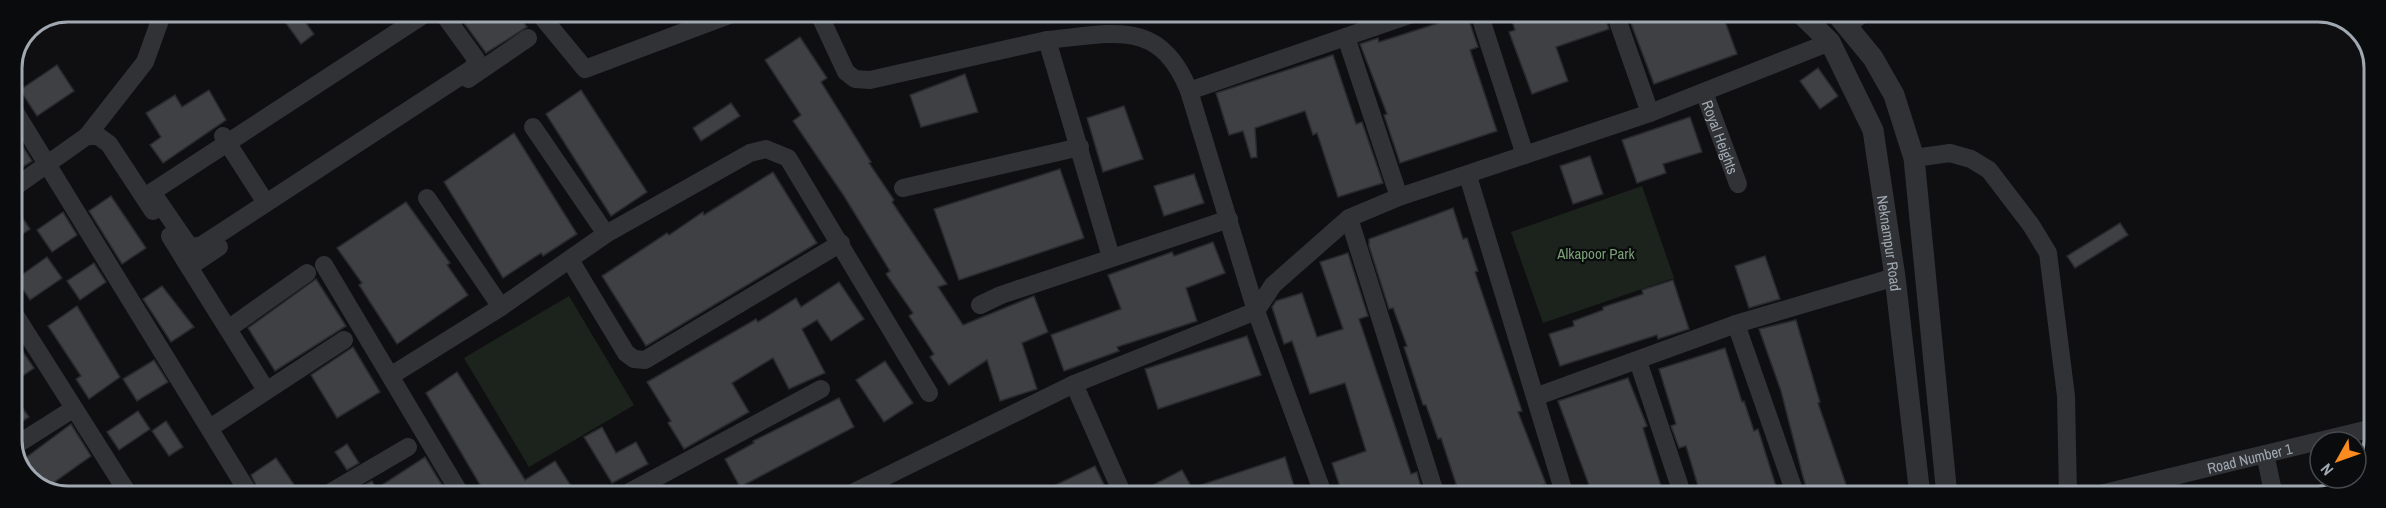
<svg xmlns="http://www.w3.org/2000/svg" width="2386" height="508" viewBox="0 0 2386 508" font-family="'Archivo Narrow',sans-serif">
<rect width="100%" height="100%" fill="#0f0f11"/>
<g fill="#1c231c">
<path d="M1642 186 1674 278 1543 323 1511 232Z"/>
<path d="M569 296 634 405 529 467 464 358Z"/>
</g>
<g fill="#3e4044" stroke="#292a2d" stroke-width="1.5">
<path d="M278 12H298L314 34 301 44Z"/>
<path d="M456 12H517L527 27 486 53Z"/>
<path d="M1509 13H1550L1552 18 1568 13H1604L1609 29 1556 47 1568 81 1532 94 1509 32 1515 30Z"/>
<path d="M1627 13H1722L1737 54 1654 84Z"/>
<path d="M1467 14 1478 47 1470 50 1497 131 1400 163 1384 115 1387 114 1360 44 1378 38 1379 42Z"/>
<path d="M800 37 827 78 821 82 871 162 869 163 894 200 892 202 947 284 938 287 963 325 1034 296 1048 332 1022 343 1037 389 1000 401 987 360 949 385 930 357 934 354 909 316 913 313 886 274 890 271 844 196 793 121 801 115 765 60Z"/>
<path d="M1333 55 1356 124 1362 122 1383 183 1338 197 1317 133 1313 135 1305 111 1255 128 1257 157 1251 158 1243 131 1229 135 1216 93Z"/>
<path d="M57 65 74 91 37 116 20 90Z"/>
<path d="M1818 68 1838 96 1820 109 1800 81Z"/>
<path d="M965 74 978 112 921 127 910 95Z"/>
<path d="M209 90 226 120 163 163 150 145 161 137 146 113 175 95 182 107Z"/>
<path d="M581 90 647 192 611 216 546 114Z"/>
<path d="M731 103 740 116 701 141 693 128Z"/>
<path d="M1124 106 1143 159 1103 172 1087 118Z"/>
<path d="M1690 117 1702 152 1663 164 1666 173 1637 183 1622 140Z"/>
<path d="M12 129 32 161 12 174Z"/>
<path d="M514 133 577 234 543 256 541 253 503 278 444 182Z"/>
<path d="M1590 156 1603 194 1573 204 1560 166Z"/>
<path d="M1060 169 1084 238 959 280 934 209Z"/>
<path d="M773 172 817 243 646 346 602 276 667 233 669 235 703 212 704 215Z"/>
<path d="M1194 174 1204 203 1164 216 1154 186Z"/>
<path d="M111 196 146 248 122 264 89 211Z"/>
<path d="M12 202 30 229 12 241Z"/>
<path d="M406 202 450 263 447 265 468 295 397 344 359 285 362 283 337 248Z"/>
<path d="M1453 208 1463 239 1467 238 1478 271 1475 272 1522 411 1518 412 1546 484 1510 496H1460L1441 438 1438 439 1426 405H1423L1404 347 1407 346 1393 308 1389 309 1369 246V239Z"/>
<path d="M63 212 77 235 52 252 37 230Z"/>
<path d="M2120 223 2128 235 2075 268 2067 256Z"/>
<path d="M1213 242 1225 273 1186 288 1197 321 1117 347 1119 351 1064 371 1051 335 1121 309 1108 275 1172 252 1174 256Z"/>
<path d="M1348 253 1368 316 1359 319 1411 474 1417 472 1423 496H1343L1332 463 1366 451 1345 383 1310 394 1292 341 1284 344 1272 307 1276 301 1302 293 1317 337 1343 329 1320 262Z"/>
<path d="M1765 256 1780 299 1749 308 1735 266Z"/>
<path d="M47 257 62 278 30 300 16 279Z"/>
<path d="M94 263 106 282 80 300 67 281Z"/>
<path d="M316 279 346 326 275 371 248 328Z"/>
<path d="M1673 280 1689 329 1658 339 1657 335 1560 366 1549 334 1574 326 1573 321 1603 310V307L1643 294 1642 290Z"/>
<path d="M839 282 864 319 831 341 817 320 802 329 825 373 789 389 773 358 732 383 749 412 684 449 668 423 671 421 647 382 756 319 758 322 796 298 801 307Z"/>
<path d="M162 286 194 327 171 342 143 299Z"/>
<path d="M77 306 120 377 89 399 76 379 81 376 48 326Z"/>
<path d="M1796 320 1820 402 1818 403 1850 496H1809L1803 477 1781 391 1759 329Z"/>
<path d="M12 336 34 368 12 383Z"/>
<path d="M1247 336 1261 375 1158 409 1145 369Z"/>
<path d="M353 347 380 392 337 418 311 375Z"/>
<path d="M1725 348 1742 402 1744 401 1754 431 1758 429 1779 496H1701L1686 446 1679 448 1671 426 1676 424 1659 369Z"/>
<path d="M154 360 168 382 137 401 123 379Z"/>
<path d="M885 361 913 403 884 422 856 380Z"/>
<path d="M457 372 525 480 555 461 573 489 563 495H486L426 393Z"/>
<path d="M1628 378 1647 426 1643 428 1664 496H1593L1558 401Z"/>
<path d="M12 393 29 417 12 428Z"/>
<path d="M839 398 854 427 740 487 725 459 754 443 753 441Z"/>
<path d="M138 411 150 429 119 450 107 432Z"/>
<path d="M166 421 183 447 169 456 152 431Z"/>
<path d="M71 424 91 456 46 488 26 477 20 462Z"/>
<path d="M602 427 616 453 636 442 648 464 612 483 584 437Z"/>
<path d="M347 444 359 463 347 470 335 452Z"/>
<path d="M425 457 448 495H364L359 488 372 481 376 489Z"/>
<path d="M1285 457 1297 496 1134 495 1182 470 1192 488Z"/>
<path d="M276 458 301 495H261L251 475Z"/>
<path d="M1095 466 1109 495H1035Z"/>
</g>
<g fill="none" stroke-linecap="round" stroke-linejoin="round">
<g stroke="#303236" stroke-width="18">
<path d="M428 12 152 192 187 243 192 247 202 245 473 68 476 59 442 12"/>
<path d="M538 12 585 69 737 12"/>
<path d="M818 12 846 72 855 79 870 80 1047 40 1111 257"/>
<path d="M1479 13 1525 155"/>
<path d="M1615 13 1650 113"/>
<path d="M1346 37 1399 197"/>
<path d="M1047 40C1112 34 1160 17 1189 91"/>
<path d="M468 79 528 38"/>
<path id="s1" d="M1704 92 1738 184"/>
<path d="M12 107 250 495"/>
<path d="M533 127 606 234"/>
<path d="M87 136 145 62 163 12"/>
<path d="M223 136 266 203"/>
<path d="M1914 158 1950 153 1971 159 1989 170 2031 225 2048 253 2066 396 2068 496"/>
<path d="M1468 176 1565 496"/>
<path d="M903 188 1080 147"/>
<path d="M12 189 87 136H98L109 144 153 211"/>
<path d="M427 198 501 307"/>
<path d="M1349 218 1436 496"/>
<path d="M170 236 189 267 219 247"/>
<path d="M570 260 626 353 634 359 645 360 841 243"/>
<path d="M324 265 461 495"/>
<path d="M189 267 266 390"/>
<path d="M980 305 1001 295 1229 219"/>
<path d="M12 310 129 495"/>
<path d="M1736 324 1796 496"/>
<path d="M228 329 307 273"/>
<path d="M1638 361 1683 496"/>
<path d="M392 375 501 307 606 234 750 153 766 149 788 158 929 393"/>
<path d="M1074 384 1123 495"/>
<path d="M1535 397 1736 324 1895 277"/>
<path d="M210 428 344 340"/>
<path d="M13 447 73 409"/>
<path d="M2265 454 2274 496"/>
<path d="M326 495 408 447"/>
<path d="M624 495 821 389"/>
<path d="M848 495 1074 384 1256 311 1273 285 1349 218 1399 197 1650 113 1830 42"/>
<path d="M1324 496 1256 311 1189 91 1415 13"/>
<path id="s2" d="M2092 496 2373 428"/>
</g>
<g stroke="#303236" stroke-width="21">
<path id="s3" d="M1800 13 1830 42 1873 130 1895 277 1920 496"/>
<path d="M1836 13 1873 58 1894 95 1914 158 1947 496"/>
<path d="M1846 25 1861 13"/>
</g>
</g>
<g text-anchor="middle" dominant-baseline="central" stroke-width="4.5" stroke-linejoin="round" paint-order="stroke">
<g font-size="15" fill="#a0a8b2" stroke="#0a0b0c">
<text stroke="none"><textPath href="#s1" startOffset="48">Royal Heights</textPath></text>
<text stroke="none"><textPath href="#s3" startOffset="254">Neknampur Road</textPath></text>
<text stroke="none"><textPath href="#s2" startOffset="162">Road Number 1</textPath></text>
</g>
<g font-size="15" fill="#7a9f75" stroke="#0a0b0c">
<text x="1596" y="253">Alkapoor Park</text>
</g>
</g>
<path d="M0 0H2386V508H0ZM68 22H2318A46 46 0 0 1 2364 68V440A46 46 0 0 1 2318 486H68A46 46 0 0 1 22 440V68A46 46 0 0 1 68 22Z" fill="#0a0b0c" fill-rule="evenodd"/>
<path fill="none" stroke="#a0a8b2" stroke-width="3" d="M68 22H2318A46 46 0 0 1 2364 68V440A46 46 0 0 1 2318 486H68A46 46 0 0 1 22 440V68A46 46 0 0 1 68 22Z"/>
<g transform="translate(2338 460) rotate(230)"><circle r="28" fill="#0a0b0c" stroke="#464a4e" stroke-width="1.5"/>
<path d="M0-4.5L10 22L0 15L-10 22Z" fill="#f98b1f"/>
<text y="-9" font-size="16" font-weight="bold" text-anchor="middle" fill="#a0a8b2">N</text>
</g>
</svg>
